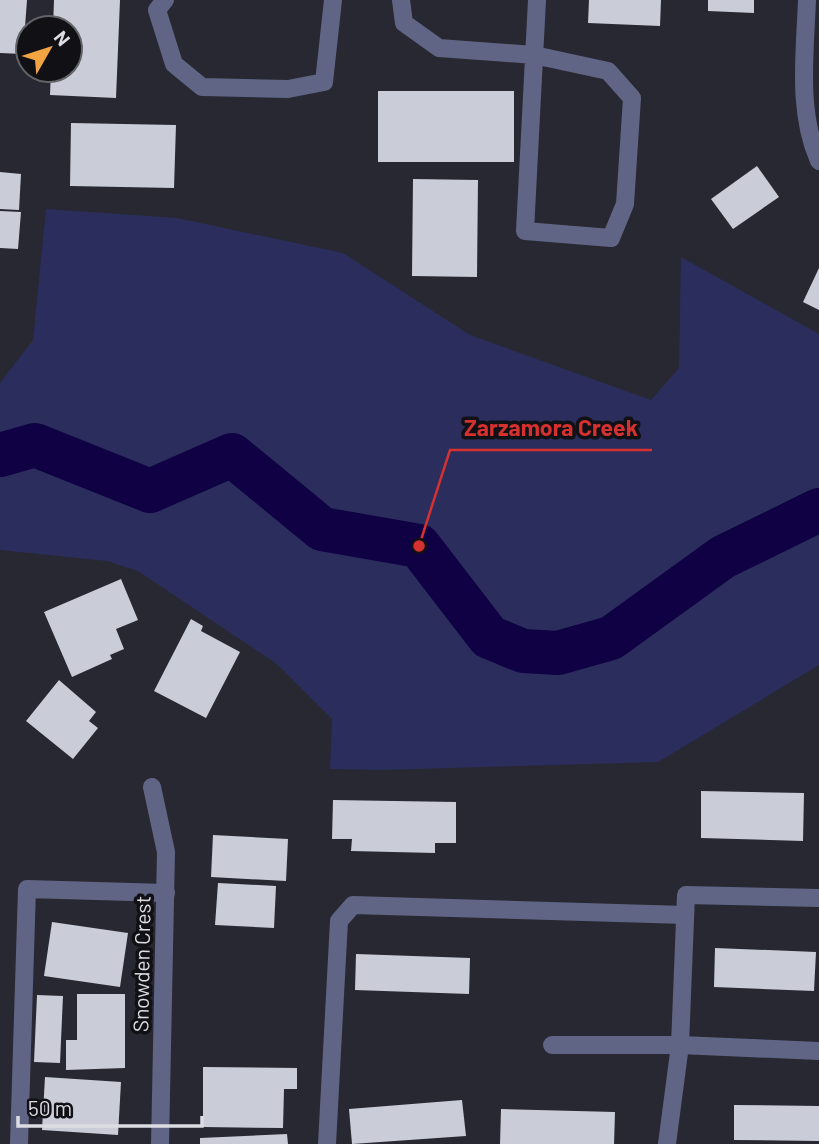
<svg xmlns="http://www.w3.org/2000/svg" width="819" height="1144" viewBox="0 0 819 1144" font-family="Barlow,sans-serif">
<rect width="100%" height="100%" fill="#272831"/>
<path fill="#2b2e5d" d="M46 209 177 218 343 253 470 335 651 400 679 368 681 257 819 334V665L658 762 382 770 330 769 332 719 277 664 138 571 107 561 0 550V383L33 340Z"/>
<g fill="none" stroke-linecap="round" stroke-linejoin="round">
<path stroke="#0f0143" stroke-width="44" d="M0 455 35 445 150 491 232 455 322 529 419 546 489 637 523 651 558 653 611 638 723 557 819 510"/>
</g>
<g fill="#caccd8">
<path d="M0 0H27L23 54 0 53Z"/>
<path d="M54 0H120L116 98 50 95 51 70H70V28H53Z"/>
<path d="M589 0H661L660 26 588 23Z"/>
<path d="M708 0H754V13L708 11Z"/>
<rect x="378" y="91" width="136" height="71"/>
<path d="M71 123 176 125 174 188 70 186Z"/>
<path d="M757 166 779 197 733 229 711 199Z"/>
<path d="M0 172 21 174 19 210 0 209Z"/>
<path d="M413 179 478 180 477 277 412 276Z"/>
<path d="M0 211 21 212 18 249 0 248Z"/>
<path d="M819 268V310L803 302Z"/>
<path d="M121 579 138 620 116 629 124 649 110 655 112 659 72 677 44 612Z"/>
<path d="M191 619 203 626 201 631 240 652 206 718 154 691Z"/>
<path d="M59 680 96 712 89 721 98 728 73 759 26 721Z"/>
<path d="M701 791 804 793 803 841 701 838Z"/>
<path d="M333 800 456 802V843H435V853L351 851 352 839H332Z"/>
<path d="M213 835 288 839 286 881 211 877Z"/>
<path d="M218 883 276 886 274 928 215 925Z"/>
<path d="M52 922 128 933 120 987 44 976Z"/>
<path d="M715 948 816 952 814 991 714 987Z"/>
<path d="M356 954 470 958 469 994 355 990Z"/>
<path d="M77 994H125V1068L66 1070V1040H77Z"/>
<path d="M37 995 63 996 60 1063 34 1062Z"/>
<path d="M203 1067 297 1068V1089H284L283 1128 203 1127Z"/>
<path d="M45 1077 121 1082 118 1135 42 1130Z"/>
<path d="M462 1100 466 1136 352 1144 349 1109Z"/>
<path d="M734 1105 819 1106V1141L734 1140Z"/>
<path d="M501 1109 615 1112 614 1144H500Z"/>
<path d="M287 1134 288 1144H200V1138Z"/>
</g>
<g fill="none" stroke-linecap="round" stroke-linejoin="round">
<g stroke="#616585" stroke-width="18">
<path d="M165 0 157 10 174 64 202 87 288 89 324 82 333 0"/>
<path d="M401 0 404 23 439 48 534 55 608 71 632 98 625 204 611 238 525 231 537 0"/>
<path d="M807 0C805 54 797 111 819 161"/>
<path d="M152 787 166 852 160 1144"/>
<path d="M552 1045H680L819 1051"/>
<path d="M19 1144 27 889 166 893"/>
<path d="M327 1144 339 921 353 905 685 915"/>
<path d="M667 1144 680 1045 686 895 819 898"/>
</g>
</g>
<g text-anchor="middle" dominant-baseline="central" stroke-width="7" stroke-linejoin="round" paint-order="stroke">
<g font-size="21" fill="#dcdde3" stroke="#111115">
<text transform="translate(141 964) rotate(-89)">Snowden Crest</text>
</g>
</g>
<path fill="none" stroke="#d63131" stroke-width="2.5" d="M419 546L450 450H652"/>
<circle fill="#d63131" stroke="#111115" stroke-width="2.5" cx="419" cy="546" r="7"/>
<g font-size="23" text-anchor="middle" font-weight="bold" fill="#d63131" stroke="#111115" stroke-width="7" stroke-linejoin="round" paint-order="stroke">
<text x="551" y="436">Zarzamora Creek</text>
</g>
<g transform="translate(49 49) rotate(51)"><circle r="33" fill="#111115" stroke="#626367" stroke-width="2"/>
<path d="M0-5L12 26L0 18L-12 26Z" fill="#f3a442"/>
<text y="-10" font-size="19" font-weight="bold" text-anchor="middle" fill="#dcdde3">N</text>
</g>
<path d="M18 1116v10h184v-10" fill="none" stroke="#dcdde3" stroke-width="3.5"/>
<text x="28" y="1116" font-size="21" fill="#dcdde3" stroke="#111115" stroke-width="5" paint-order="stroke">50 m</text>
</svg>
